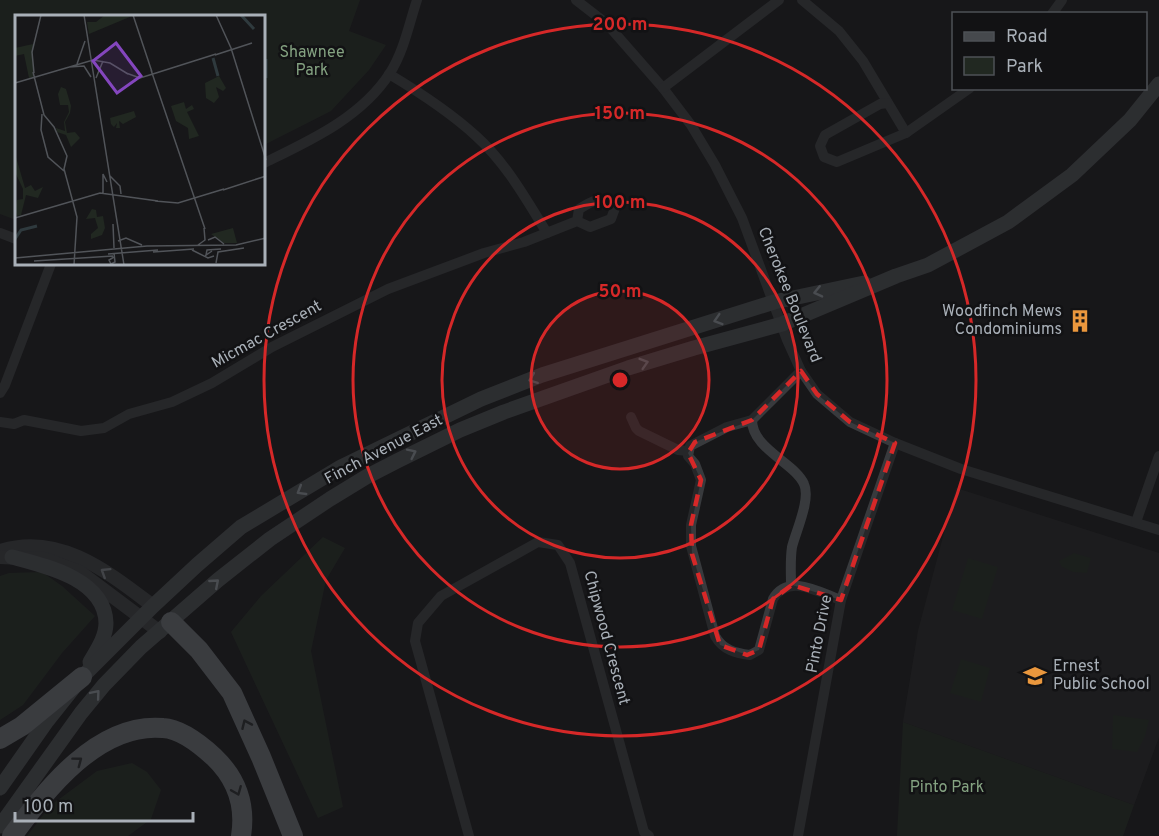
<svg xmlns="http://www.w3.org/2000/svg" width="1159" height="836" viewBox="0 0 1159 836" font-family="Overpass,sans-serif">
<rect width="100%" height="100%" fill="#171719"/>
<path fill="#232325" d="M956 488 1159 553V737L1134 805 903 722 918 631Z"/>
<g fill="#212821">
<path d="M0 0H360L349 31 386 45 369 70 331 111 264 145V16H16V220L0 214Z"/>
<path d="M323 537 345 548 326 580 311 651 343 807 318 818 231 632 261 596Z"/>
<path d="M1074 553 1091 558 1087 573 1073 572 1062 567 1059 561Z"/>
<path d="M968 558 998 567 982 619 952 610Z"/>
<path d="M42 572 62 586 95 616 62 653 23 705 0 720V576L9 573Z"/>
<path d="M961 659 990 668 981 702 950 693Z"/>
<path d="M1113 715 1149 720 1145 736 1137 752 1112 749Z"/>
<path d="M903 722 1134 805 1123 836H897Z"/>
<path d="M132 763 147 772 161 790 151 819 128 836H27L50 806 97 771Z"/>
</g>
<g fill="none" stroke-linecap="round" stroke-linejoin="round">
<g stroke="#383a3d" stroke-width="10">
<path d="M576 0 607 24 663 88 691 125 715 165 742 218 787 340 801 371 817 394 850 422 895 443 961 469 1159 530"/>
<path d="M802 0 839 31 863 61 906 133"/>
<path d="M1052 14 1062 0"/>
<path d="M389 74C419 92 450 112 476 136 506 163 526 199 547 233"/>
<path d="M663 88 779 0"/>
<path d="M887 103 880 104 825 135 820 146 824 157 837 162 906 133 970 88"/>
<path d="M264 163C309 141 361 118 390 73 404 51 409 24 417 0"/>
<path d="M0 233 16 239"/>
<path d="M801 371 752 420 727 427 690 446 688 456 695 464 701 480 691 525V546L715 636C723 650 735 653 750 655L759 650 773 599C788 573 819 592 841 600"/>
<path d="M0 393 5 385 51 264"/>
<path d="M631 417 636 428 639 431 678 450 688 451"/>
<path d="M752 420C752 449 795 463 804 484 811 499 796 531 792 547 790 560 791 572 791 585"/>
<path d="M0 422 14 424 24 420 81 431 104 428 129 414 172 402 212 383 272 347 388 289 484 253 524 242 577 221 590 227 611 219 615 208C599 194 595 200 579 209L577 221"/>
<path d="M1136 522 1159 456"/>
<path d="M469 836 415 641 418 623 441 596 538 542 558 545 570 563 644 832 649 836"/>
<path d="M798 836 841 600 895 443"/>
</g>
<g stroke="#383a3d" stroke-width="14">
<path d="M0 551C59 532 108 572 153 606"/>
<path d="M0 557 45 559 80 572 160 632"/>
</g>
<g stroke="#46494d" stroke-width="15">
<path d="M12 557C46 566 105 579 106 623 106 637 97 650 90 662"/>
<path d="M0 788 47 721 82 677 153 606 197 565 241 527 341 467 481 399 542 375 774 302 864 283"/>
<path d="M0 826 81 713 104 685 141 647 218 580 270 539 330 499 366 477 397 461 460 430 504 412 628 368 694 348 782 324 896 276 928 265 1008 222 1072 175 1130 120 1159 84"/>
</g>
<g stroke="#64686e" stroke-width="20">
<path d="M171 622 199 650 232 693 261 757 293 836"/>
<path d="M0 739 22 726 82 677"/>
<path d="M12 836C46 790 98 722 163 728 181 729 201 745 214 757 237 779 246 805 241 836"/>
</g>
</g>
<defs><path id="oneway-chevron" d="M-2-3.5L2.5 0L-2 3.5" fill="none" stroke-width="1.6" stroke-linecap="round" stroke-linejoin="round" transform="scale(1.5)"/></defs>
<g stroke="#868c93">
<use href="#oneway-chevron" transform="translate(818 292) rotate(167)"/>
<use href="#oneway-chevron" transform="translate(718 320) rotate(163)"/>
<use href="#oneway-chevron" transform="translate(644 363) rotate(-17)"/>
<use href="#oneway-chevron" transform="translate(533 379) rotate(159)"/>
<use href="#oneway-chevron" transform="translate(412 453) rotate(-26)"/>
<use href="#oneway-chevron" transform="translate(301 491) rotate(149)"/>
<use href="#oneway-chevron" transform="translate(215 583) rotate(-41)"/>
<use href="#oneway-chevron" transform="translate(96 694) rotate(-50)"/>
</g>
<use stroke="#767b81" href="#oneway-chevron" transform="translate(105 572) rotate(-148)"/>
<g stroke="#26282a">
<use href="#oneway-chevron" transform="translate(246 724) rotate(-114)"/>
<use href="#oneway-chevron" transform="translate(78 761) rotate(-37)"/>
<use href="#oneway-chevron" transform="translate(237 791) rotate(68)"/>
</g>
<path d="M0 0H1159V836H0ZM801 371 817 394 850 422 895 443 841 600 792 585 773 599 759 650 747 655 720 645 692 554 691 525 701 480 688 453 695 442 752 420Z" fill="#171719" fill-opacity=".55" fill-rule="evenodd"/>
<path fill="none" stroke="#d62828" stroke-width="4.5" stroke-dasharray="12 8" stroke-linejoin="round" d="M801 371 817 394 850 422 895 443 841 600 792 585 773 599 759 650 747 655 720 645 692 554 691 525 701 480 688 453 695 442 752 420Z"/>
<circle cx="620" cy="380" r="89" fill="#d62828" fill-opacity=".12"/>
<g fill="none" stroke="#d62828" stroke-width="3">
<circle cx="620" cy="380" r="89"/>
<circle cx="620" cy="380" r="178"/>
<circle cx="620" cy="380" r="267"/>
<circle cx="620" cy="380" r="356"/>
</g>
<defs>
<g id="building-bare" transform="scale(1.8)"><path d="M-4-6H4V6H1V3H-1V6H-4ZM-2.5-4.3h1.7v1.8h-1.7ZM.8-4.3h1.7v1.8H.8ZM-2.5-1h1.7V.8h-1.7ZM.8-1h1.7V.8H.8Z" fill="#ea973d" stroke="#121214" stroke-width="2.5" paint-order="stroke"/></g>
<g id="school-bare" transform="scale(1.8)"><path d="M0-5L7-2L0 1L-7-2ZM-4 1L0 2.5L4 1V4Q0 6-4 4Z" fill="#ea973d" stroke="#121214" stroke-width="2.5" paint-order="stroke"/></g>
</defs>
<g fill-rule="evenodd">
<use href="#building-bare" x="1080" y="321"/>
<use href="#school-bare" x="1035" y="676"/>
</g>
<g text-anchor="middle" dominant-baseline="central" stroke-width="5" stroke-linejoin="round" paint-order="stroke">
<g font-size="16" fill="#84a281" stroke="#121214">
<text x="312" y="53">Shawnee<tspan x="312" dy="18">Park</tspan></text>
<text x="947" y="788">Pinto Park</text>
</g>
<g font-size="16" fill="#a9b0b8" stroke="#121214">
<text transform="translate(789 295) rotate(68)">Cherokee Boulevard</text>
<text transform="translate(267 335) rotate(-29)">Micmac Crescent</text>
<text transform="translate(384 450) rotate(-28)">Finch Avenue East</text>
<text transform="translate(820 634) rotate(-79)">Pinto Drive</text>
<text transform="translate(606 638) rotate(75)">Chipwood Crescent</text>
</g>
<g font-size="16" fill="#a9b0b8" stroke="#121214" text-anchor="end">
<text x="1062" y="312">Woodfinch Mews<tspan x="1062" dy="18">Condominiums</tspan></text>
<text x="1053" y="667" text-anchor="start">Ernest<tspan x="1053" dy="18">Public School</tspan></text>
</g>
</g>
<g transform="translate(15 15)">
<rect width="250" height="250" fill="#171719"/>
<path d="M90 0H117V1L74 19 72 7H81ZM18 29V62L14 63 9 39 0 41V33ZM204 61 211 73 208 76 201 72 204 82 199 88 191 83 190 68ZM46 72 51 74 56 91 55 98 50 107 52 118 60 117 65 123 56 132 51 120 42 117 41 113 50 116 49 107 54 97 53 90H45L43 79ZM169 87 171 94 177 90 179 94 172 97 184 121 174 124 173 113 161 106 156 91ZM119 96 121 102 108 109 104 106 105 113H101L102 108 99 112 96 109 95 103ZM1 142 10 173 16 170 20 176 28 172 23 183 11 180 6 200 2 201 0 194 2 185 8 184V174L0 157ZM77 194 81 195 82 202 88 201 90 213 87 220 76 224V219L83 213 80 203 71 204ZM218 213 222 228H209L196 219Z" fill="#212821"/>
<path fill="none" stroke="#2f3a3e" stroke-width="3" d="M226 0 239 14M198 43 203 61M251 44V63M0 224 6 215 22 211"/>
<path fill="none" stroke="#515459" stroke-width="1.5" d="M69 0 109 250M118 0 137 57M201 0 216 33 251 145M200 40 237 28M62 49 70 26M54 52 69 51 76 62M136 55 190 214M18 57 29 100 39 112 52 141 49 154 62 202 59 250M19 58 17 37 26 0M111 58 125 63 141 58M141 58 201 39M81 63 88 46M0 68 78 45 95 48 113 59M27 99 26 115 33 142 49 156M95 161 105 171 106 179M208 175 251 161M88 178V159L92 167M140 186 163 188 209 174M0 203 85 178 143 186M98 209 99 233M193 225 200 222 209 229M103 226 111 223 127 230M183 230 190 225 189 213M177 235 193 243 199 241M197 236 191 240 192 235 206 234M138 237 179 234M93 239 143 235M99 242 94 245 96 249 100 247 99 238M0 243 132 231 221 230 251 223M19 246 98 241M201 248 203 237 229 233"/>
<path fill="#8446be" fill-opacity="0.15" stroke="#8446be" stroke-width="3" d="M101 28 126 61 102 78 78 46Z"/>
<rect width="250" height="250" fill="none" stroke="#a9b0b8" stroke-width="3"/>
</g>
<circle cx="620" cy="380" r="9" fill="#d62828" stroke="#121214" stroke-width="3"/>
<g font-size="18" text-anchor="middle" font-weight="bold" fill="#d62828" stroke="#121214" stroke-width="5" stroke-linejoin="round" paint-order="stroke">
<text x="620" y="30">200 m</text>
<text x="620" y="119">150 m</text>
<text x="620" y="208">100 m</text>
<text x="620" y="297">50 m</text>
</g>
<rect x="952" y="12" width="195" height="78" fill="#121214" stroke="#4e5156" stroke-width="1.5"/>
<rect x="964" y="32" width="30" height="9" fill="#46494d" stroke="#4e5156" stroke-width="1.5"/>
<text x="1006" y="42" font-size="18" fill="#a9b0b8">Road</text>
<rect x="964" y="57" width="30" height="18" fill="#212821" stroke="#4e5156" stroke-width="1.5"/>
<text x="1006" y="72" font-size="18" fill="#a9b0b8">Park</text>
<path d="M15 812v9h178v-9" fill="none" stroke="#a9b0b8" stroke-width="3"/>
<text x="24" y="812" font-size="18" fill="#a9b0b8" stroke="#121214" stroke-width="4.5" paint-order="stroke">100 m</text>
</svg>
